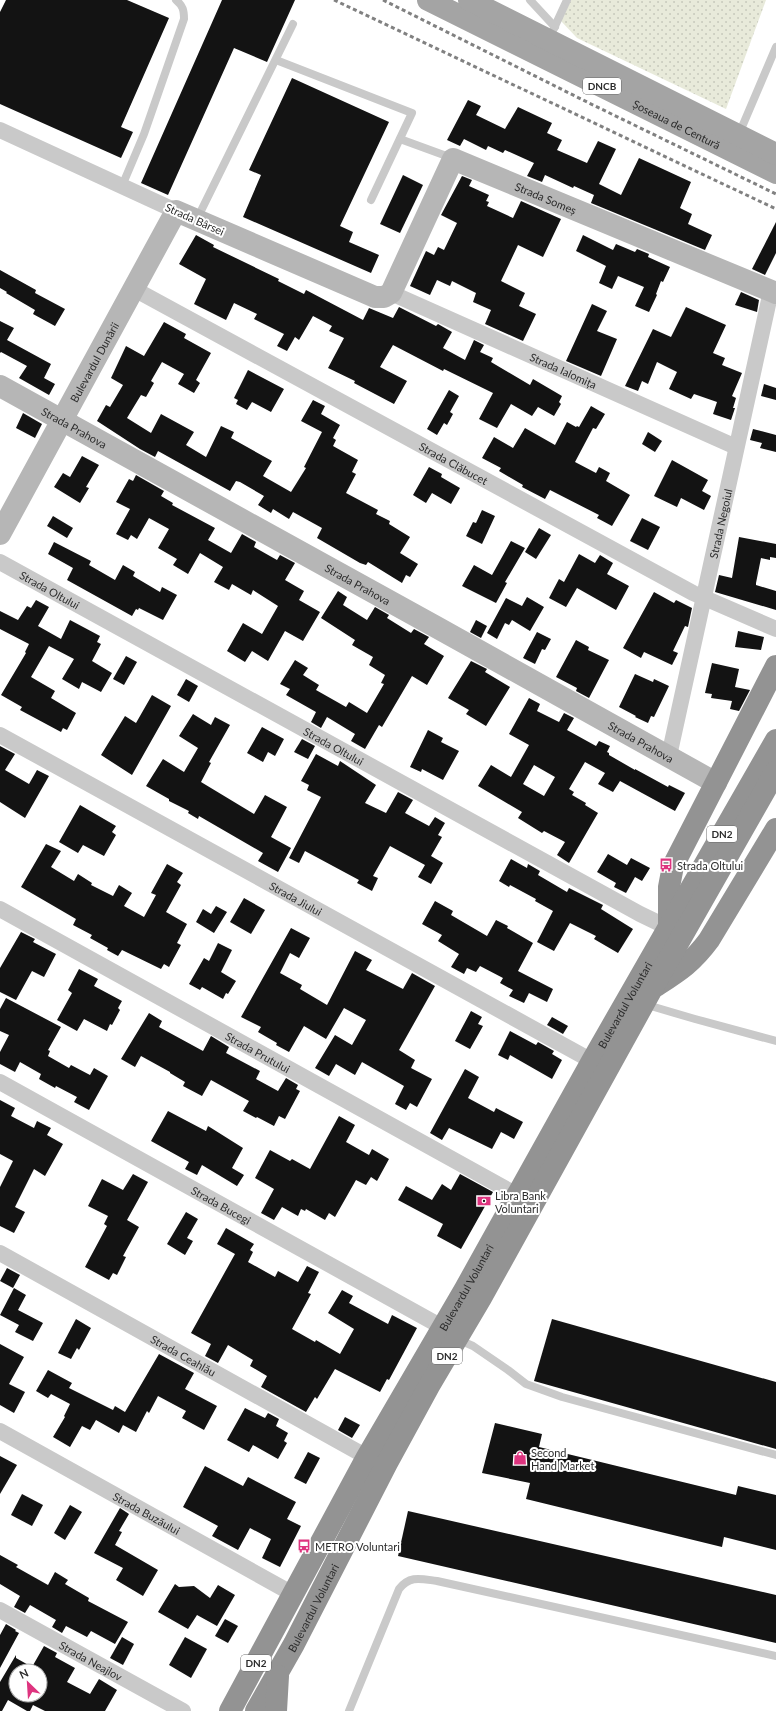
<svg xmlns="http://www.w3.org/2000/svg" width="776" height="1711" viewBox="0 0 776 1711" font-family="Lato,sans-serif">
<defs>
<pattern id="grass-dots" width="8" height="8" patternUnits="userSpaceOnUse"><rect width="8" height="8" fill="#e8eada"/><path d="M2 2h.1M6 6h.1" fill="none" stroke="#c7c9bb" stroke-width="1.8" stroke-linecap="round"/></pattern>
</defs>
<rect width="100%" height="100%" fill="#fff"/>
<path fill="url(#grass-dots)" d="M571 0H766L726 109 577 38 561 21Z"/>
<g fill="#131313" fill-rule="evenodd">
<path d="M6 0H127L169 18 121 127 133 132 121 158 0 104V12Z"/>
<path d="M222 0H295L267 62 234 48 168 195 141 183Z"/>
<path d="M292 78 389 122 340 226 353 232 349 242 379 255 371 273 243 217 261 175 249 170Z"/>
<path d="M468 100 481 106 476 115 505 129 518 107 552 123 547 133 562 140 557 150 587 163 598 141 616 149 599 184 621 195 639 158 691 182 680 208 692 214 688 224 712 235 705 250 591 203 594 195 574 186 573 188 545 175 542 182 527 176 534 163 505 150 503 153 488 146 486 150 464 139 460 146 447 140Z"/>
<path d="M403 175 423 185 400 233 380 224Z"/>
<path d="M462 176 472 180 469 186 489 195 486 201 489 202 487 206 513 218 521 201 561 219 543 257 518 245 501 281 525 293 519 306 536 314 523 341 485 324 491 310 473 302 476 293 452 281 450 286 437 280 430 295 410 286 426 251 434 255 438 247 444 250 457 223 441 215Z"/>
<path d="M776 222V253L765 275 752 269Z"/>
<path d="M196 235 214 245 213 247 279 279 278 281 304 294 306 290 363 320 369 308 393 318 399 307 436 326 438 324 452 332 443 348 465 360 474 340 484 345 480 352 493 358 491 362 530 385 533 379 562 396 559 402 561 404 554 416 538 407 532 416 511 404 497 428 479 419 493 393 444 369 443 371 393 345 380 367 407 381 394 404 354 383 355 381 328 368 344 338 329 331 332 326 313 316 299 340 295 337 287 351 277 346 284 334 254 319 257 314 234 303 226 320 194 304 206 279 179 264Z"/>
<path d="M583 235 613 250 616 244 635 252 637 249 649 254 648 257 670 267 663 282 661 281 656 294 657 295 649 312 635 306 644 287 618 276 612 289 599 283 606 266 576 251Z"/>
<path d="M0 270 36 290 35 293 65 309 55 326 33 314 35 310 6 293 7 292 0 288Z"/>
<path d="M741 292 759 300 757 312 735 305Z"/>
<path d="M592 304 607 311 597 331 617 339 601 376 566 361Z"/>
<path d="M686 307 726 325 713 353 725 358 722 365 742 373 732 396 736 398 733 408H735L731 420 713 414 717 402 694 394 691 399 669 389 677 372 657 362 648 384 642 381 638 391 625 386 653 329 671 337Z"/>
<path d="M0 321 14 328 7 340 51 364 44 378 55 384 49 395 19 378 27 366 1 352 0 353Z"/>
<path d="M164 322 186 334 184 338 211 353 196 380 200 383 194 393 178 384 184 374 162 362 151 381 154 383 146 397 141 395 127 418 151 433 161 414 194 432 186 445 206 457 221 426 234 432 231 438 272 461 263 476 291 492 306 468 304 467 322 432 301 421 313 400 325 406 321 414 340 425 333 438 336 440 333 446 358 460 352 472 356 474 346 493 378 510 376 514 390 521 389 524 410 537 400 553 418 564 410 577 406 575 402 583 368 562 366 565 360 563 317 538 322 528 293 512 289 519 273 509 271 513 258 505 264 496 240 482 236 481 230 491 158 451 155 457 140 449 97 421 106 405 110 407 123 385 111 378 126 346 144 356Z"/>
<path d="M248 370 284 389 271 412 252 402 247 410 236 404 238 400 234 398Z"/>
<path d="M764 384 776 388V400L761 396Z"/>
<path d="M449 390 459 396 450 412 453 414 447 425 444 423 437 435 427 429Z"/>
<path d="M591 406 605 414 596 429 593 428 575 462 596 473 599 467 610 473 606 481 630 495 612 526 597 518 599 515 550 490 545 499 522 487 523 485 499 471 501 468 482 458 494 437 513 448 525 428 555 445 567 422 576 427 577 426 579 427Z"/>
<path d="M23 413 42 424 35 438 16 428Z"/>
<path d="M753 429 776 435V452L760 448 762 443 750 440Z"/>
<path d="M648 432 662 441 655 452 642 444Z"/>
<path d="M82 456 99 465 86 487 89 488 80 503 54 487 63 473 70 477Z"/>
<path d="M672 460 708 480 702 491 711 496 704 510 681 498 677 507 654 496Z"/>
<path d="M429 467 442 474 441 477 460 488 451 504 432 493 426 503 413 495Z"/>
<path d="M136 475 164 491 161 496 173 503 172 505 215 528 208 540 231 553 242 534 256 542 254 547 277 560 280 555 295 563 285 580 304 591 299 600 320 612 303 641 285 631 268 661 252 651 245 662 227 651 243 623 262 634 278 606 253 590 251 595 232 584 229 590 214 582 223 567 200 553 188 574 173 565 177 559 158 548 169 529 149 518 137 539 131 535 128 540 116 534 130 509 116 502 129 479 133 481Z"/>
<path d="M482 510 495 516 482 544 466 536 473 522 476 523Z"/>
<path d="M53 516 73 528 67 538 47 526Z"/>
<path d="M642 518 660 527 648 550 630 541Z"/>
<path d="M539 528 551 535 536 559 525 552Z"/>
<path d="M739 537 776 544V558L770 557V560L761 558 756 583V585L776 591V610L715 592 719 575 732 578Z"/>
<path d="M511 541 525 548 505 582 507 583 496 603 462 586 474 565 492 575Z"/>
<path d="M54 542 91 561 89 565 115 580 123 565 135 572 133 576 160 592 162 587 177 595 163 620 139 608 138 610 136 609 132 616 67 580 73 568 48 554Z"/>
<path d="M579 554 595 563 600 555 613 563 607 574 629 586 616 610 577 588 566 607 549 598 559 579 564 582Z"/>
<path d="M338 591 347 597 343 605 367 620 375 607 389 615 387 618 411 633 414 629 429 637 424 644 444 656 427 685 412 676 382 727 379 725 365 749 351 741 355 734 327 717 321 728 311 722 316 712 286 695 290 689 280 684 295 660 308 668 303 675 319 685 316 690 346 707 349 702 367 713 384 684 381 683 385 675 369 665 373 657 352 645 355 640 321 618Z"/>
<path d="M654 592 674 603 676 600 692 608 688 627 685 626 673 651 678 653 672 665 644 652 641 658 623 648Z"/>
<path d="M527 597 544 607 530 631 512 620 509 625 505 623 497 639 487 633 506 598 522 606Z"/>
<path d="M36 600 49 607 38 626 61 639 70 620 100 636 97 642 101 644 92 661 112 673 101 692 82 682 79 689 62 679 74 659 49 646 31 677 55 691 51 698 76 713 67 730 63 728 61 732 20 710 22 707 1 695 26 653 25 652 29 644 0 629V611L18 620 27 606 31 608Z"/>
<path d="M476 620 487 626 481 638 470 632Z"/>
<path d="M738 631 764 637 761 650 735 647Z"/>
<path d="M537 632 551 639 545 650 542 649 535 664 523 658Z"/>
<path d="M576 640 589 647 588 650 609 660 589 698 576 691 577 688 556 677Z"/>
<path d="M126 656 137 662 124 685 113 679Z"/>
<path d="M471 661 487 669 485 672 510 687 486 726 466 714 469 710 448 698Z"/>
<path d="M712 663 739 669 735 687 750 690 739 711 730 709 732 701 711 698 712 694 705 693Z"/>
<path d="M635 674 653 682 654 679 669 686 654 717 651 716 648 723 635 717 636 716 619 707Z"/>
<path d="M186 679 198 686 189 702 177 695Z"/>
<path d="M152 695 171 706 132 775 101 755 125 716 136 723Z"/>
<path d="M529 698 540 704 537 711 559 722 564 713 574 718 567 730 596 746 599 741 610 746 607 752 609 753V755L635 770V769L668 787 669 785 685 793 675 811 620 781 613 792 598 784 605 773 585 762 569 789 574 792 572 795 586 803 585 805 598 813 569 863 557 855 565 842 544 831 542 833 518 818 522 812 478 786 491 765 511 777 529 745 509 734ZM534 765 555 777 544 796 523 784Z"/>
<path d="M193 714 211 725 215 717 230 725 209 762 211 763 201 782 254 814 265 795 287 807 271 837 291 848 278 872 258 861 263 853 199 816 198 819 188 813 189 811 169 801V799L146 786 163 759 184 772 198 748 179 736Z"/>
<path d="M262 727 284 739 275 756 268 752 263 762 247 753Z"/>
<path d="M428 730 443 738 441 742 459 751 443 780 422 769 421 772 410 767Z"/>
<path d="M302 739 315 746 308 759 294 752Z"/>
<path d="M0 746 15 754 5 770 29 784 37 770 49 776 25 818 0 802Z"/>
<path d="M316 754 338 766 340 761 376 785 365 803 386 813 398 792 413 800 405 813 429 826 435 817 445 823 438 835 442 837 431 856 443 863 431 884 418 877 425 865 390 846 373 876 378 878 372 891 357 883 359 880 305 851 299 863 289 858 321 797 307 790 309 785 301 781Z"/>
<path d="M80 805 116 826 112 832 116 835 104 856 83 845 78 853 59 842Z"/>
<path d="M46 844 61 851 51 867 74 881 78 874 92 883 91 885 113 896 119 885 132 893 124 906 144 917 156 895 151 893 167 864 183 873 177 882 181 885 166 912 187 924 177 943 181 945 169 967 164 964 161 969 122 950 118 956 107 950 108 948 90 938 92 935 73 925 76 919 21 887Z"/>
<path d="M608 854 627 865 631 858 650 868 642 881 635 877 626 893 614 887 616 883 597 872Z"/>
<path d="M511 859 527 868 528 864 540 871 538 875 567 892 569 888 603 905 601 909 633 929 618 953 594 939 596 936 570 923 554 951 537 942 553 911 535 901 536 899 510 885 509 887 499 881Z"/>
<path d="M244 898 265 910 251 934 230 922Z"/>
<path d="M435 901 453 911 451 915 487 936 496 920 508 926 507 928 533 943 518 971 553 989 547 1002 529 993 524 1003 509 996 513 990 500 983 503 978 480 966 476 972 467 968 464 974 451 967 459 954 438 941 442 935 422 924Z"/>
<path d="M216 906 227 912 214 933 196 922 203 909 211 914Z"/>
<path d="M291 928 310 938 299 958 290 953 280 973 302 985 300 989 327 1005 355 951 372 960 366 970 403 989 412 973 435 986 399 1050 415 1060 411 1068 432 1079 417 1107 410 1103 406 1110 395 1104 404 1086 362 1062 355 1075 336 1064 329 1076 315 1068 335 1035 352 1045 366 1020 344 1008 326 1039 304 1026 289 1052 276 1045 277 1043 258 1032 261 1027 241 1017Z"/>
<path d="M21 932 35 939 33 942 56 954 44 977 32 971 16 1000 0 992V968Z"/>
<path d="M218 943 232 950 221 972 236 981 228 994 226 993 223 999 202 987 200 990 189 984 204 958 209 961Z"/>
<path d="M79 969 98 979 94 986 122 1001 118 1008 120 1010 112 1025 110 1024 107 1031 84 1019 77 1031 57 1020 72 993 68 990Z"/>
<path d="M6 998 61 1027 48 1050 50 1051 48 1056 69 1068 71 1065 90 1075 94 1068 108 1076 89 1110 74 1102 77 1097 56 1086 55 1088 39 1079 41 1074 20 1062 15 1072 0 1064V1052L9 1035 0 1031V1009Z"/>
<path d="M471 1011 482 1017 478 1024 483 1026 470 1049 455 1041Z"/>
<path d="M149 1013 162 1021 159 1027 203 1051 211 1036 229 1047 226 1053 260 1071 256 1079 278 1091 286 1078 298 1085 296 1089 300 1091 285 1119 279 1116 274 1126 257 1117 256 1118 243 1111 249 1101 211 1080 202 1096 183 1086 185 1082 170 1073V1072L141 1056 135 1067 121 1059Z"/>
<path d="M552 1017 568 1026 563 1034 547 1025Z"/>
<path d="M510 1031 536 1045 538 1042 554 1051 552 1054 562 1060 552 1079 510 1055 508 1060 498 1055Z"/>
<path d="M465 1069 479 1077 468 1098 494 1112 496 1108 523 1122 514 1139 501 1132 492 1149 449 1128 442 1140 430 1133Z"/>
<path d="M0 1100 15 1108 11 1116 34 1128 37 1121 51 1128 47 1135 63 1144 45 1176 34 1169 15 1207 25 1212 14 1233 0 1226V1187L13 1161 0 1154Z"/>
<path d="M168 1111 206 1131 208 1126 243 1148 232 1168 244 1175 237 1186 202 1165 197 1175 185 1169 189 1162 151 1141Z"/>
<path d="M339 1116 355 1125 346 1142 369 1155 372 1149 389 1159 377 1181 371 1177 366 1185 356 1180 335 1217 329 1213 325 1220 306 1209 305 1211 301 1209 298 1216 282 1207 274 1220 261 1213 274 1189 255 1178 270 1150 290 1161 292 1159 310 1169Z"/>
<path d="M133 1174 148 1182 127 1220 139 1227 123 1256 126 1257 117 1275 113 1273 109 1280 85 1267 107 1226 104 1224 108 1216 88 1206 102 1179 123 1190Z"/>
<path d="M460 1174 493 1192 461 1249 437 1236 443 1224 398 1200 406 1186 432 1200 442 1184 451 1190Z"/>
<path d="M186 1212 198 1219 187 1238 193 1241 185 1255 167 1244Z"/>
<path d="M226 1228 254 1244 250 1250 253 1252 248 1262 275 1277 278 1271 298 1282 307 1266 319 1272 308 1293 311 1294 292 1329 315 1342 316 1340 340 1354 354 1329 328 1313 342 1290 353 1296 349 1303 388 1324 392 1315 417 1328 389 1380 387 1379 380 1392 335 1369 317 1399 315 1397 306 1412 261 1387 267 1376 250 1366 253 1360 228 1345 218 1363 205 1356 211 1344 191 1333 235 1254 217 1244Z"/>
<path d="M7 1268 20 1275 13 1288 0 1281Z"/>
<path d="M14 1288 26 1295 18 1310 43 1323 33 1341 15 1332 19 1325 0 1315Z"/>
<path d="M76 1319 91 1328 79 1350 77 1348 71 1359 58 1353Z"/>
<path d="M552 1319 776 1382V1449L534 1381Z"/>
<path d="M0 1344 24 1357 9 1384 25 1392 14 1413 0 1405Z"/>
<path d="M159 1354 194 1373 185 1389 217 1406 204 1430 182 1418 186 1411 158 1396 149 1413 147 1411 136 1432 123 1425 119 1433 96 1420 90 1430 82 1426 70 1447 53 1437 65 1417 64 1416 70 1404 51 1394 48 1398 36 1391 48 1370 72 1383 69 1388 113 1410 115 1406 125 1412Z"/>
<path d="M245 1408 265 1418 268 1413 279 1419 276 1426 288 1433 284 1441 287 1443 278 1459 253 1445 249 1452 227 1440Z"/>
<path d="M345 1417 360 1425 352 1438 338 1430Z"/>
<path d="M495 1423 542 1434 539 1447 736 1495 738 1486 776 1495V1550L724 1537 722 1547 526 1499 530 1483 482 1473Z"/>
<path d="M308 1452 320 1458 306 1484 294 1478Z"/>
<path d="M0 1456 17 1465 0 1494Z"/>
<path d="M205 1466 243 1486 248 1477 296 1502 287 1519 301 1526 280 1567 262 1558 271 1539 250 1528 238 1550 212 1536 218 1526 183 1507Z"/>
<path d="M22 1494 43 1505 32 1526 11 1515Z"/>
<path d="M70 1505 82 1512 65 1540 54 1533Z"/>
<path d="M120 1508 129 1514 119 1531 122 1532 115 1545 158 1570 143 1596 116 1580 123 1568 94 1553Z"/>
<path d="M408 1511 776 1595V1643L398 1556Z"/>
<path d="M0 1555 18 1565 16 1567 48 1585 55 1572 68 1580 65 1584 89 1598 88 1601 128 1622 115 1644 91 1631 87 1637 66 1626 62 1633 52 1627 56 1620 30 1605 25 1613 14 1607 20 1596 0 1584Z"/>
<path d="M175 1584 179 1587 194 1586 210 1598 218 1585 235 1595 217 1626 197 1615 188 1629 158 1612Z"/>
<path d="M225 1619 238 1626 228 1643 215 1636Z"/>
<path d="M6 1624 16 1630 15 1631 19 1633 0 1668V1635Z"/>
<path d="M122 1637 134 1644 123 1665 110 1658Z"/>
<path d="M185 1637 207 1649 191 1678 169 1665Z"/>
<path d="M44 1646 57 1653 55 1657 75 1668 67 1682 90 1694 99 1679 117 1690 105 1711H45L33 1705 30 1711H27L8 1700 2 1711H0V1682L16 1655V1658L32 1667ZM16 1671H40V1695H16Z"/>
</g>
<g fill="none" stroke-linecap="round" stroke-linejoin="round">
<g stroke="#c9c9c9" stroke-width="8">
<path d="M530 0 555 27"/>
<path d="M549 39 567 0"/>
<path d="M276 60 412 113 371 200"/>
<path d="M739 134 776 47"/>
<path d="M400 139 452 158"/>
<path d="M122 186 144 134 184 19C184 10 183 6 176 0"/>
<path d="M197 219 293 24"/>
<path d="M644 1004 695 1019 776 1041"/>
<path d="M457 1339 473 1346 508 1370 526 1384 562 1397 776 1455"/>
<path d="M349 1711 399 1589C410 1575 421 1579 437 1581L776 1656"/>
</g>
<g stroke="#c9c9c9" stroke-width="16">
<path d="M0 130 176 211"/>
<path id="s1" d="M134 289 693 593 776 629"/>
<path id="s2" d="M391 293 736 447"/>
<path id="s3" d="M0 562 640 914 669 928"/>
<path id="s4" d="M0 735 592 1061"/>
<path id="s5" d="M669 756 771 291"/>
<path id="s6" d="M0 909 517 1195"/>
<path id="s7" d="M0 1082 442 1327"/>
<path id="s8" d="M0 1253 367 1457"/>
<path id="s9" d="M0 1431 293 1594"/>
<path id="s10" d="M0 1610 183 1711"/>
</g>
<g stroke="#b6b6b6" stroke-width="22">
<path id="s11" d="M0 386 438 628 716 783"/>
<path id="s12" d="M0 534 176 211 375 297H384L391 293 453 159 776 293"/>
</g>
<g stroke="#a4a4a4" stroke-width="22">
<path id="s13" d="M428 0 776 173"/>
<path d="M469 0 776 154"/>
</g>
<g stroke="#939393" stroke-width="22">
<path d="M669 926V887L673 866 776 666"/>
<path d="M656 986C679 971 692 963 709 940L776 829"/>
<path id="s14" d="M230 1711 367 1457 465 1289 592 1061 776 740"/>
<path id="s15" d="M256 1711 294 1644 387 1463 429 1386 481 1298 653 987 776 771"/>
<path d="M276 1711 278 1676"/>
</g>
<g stroke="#818181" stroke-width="3" stroke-dasharray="4 3" stroke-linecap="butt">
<path d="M334 0 776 209"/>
<path d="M383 0 589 103 776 194"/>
</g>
</g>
<defs>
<g id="bus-bare" transform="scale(1.08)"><path d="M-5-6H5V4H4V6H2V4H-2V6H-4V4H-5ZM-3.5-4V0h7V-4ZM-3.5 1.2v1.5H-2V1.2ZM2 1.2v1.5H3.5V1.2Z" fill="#de347f" stroke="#fff" stroke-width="2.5" paint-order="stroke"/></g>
<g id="bank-bare" transform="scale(1.08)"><path d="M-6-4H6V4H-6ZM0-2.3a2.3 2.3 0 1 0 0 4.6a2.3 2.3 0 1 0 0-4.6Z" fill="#de347f" stroke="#fff" stroke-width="2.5" paint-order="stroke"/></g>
<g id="shop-bare" transform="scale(1.08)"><path d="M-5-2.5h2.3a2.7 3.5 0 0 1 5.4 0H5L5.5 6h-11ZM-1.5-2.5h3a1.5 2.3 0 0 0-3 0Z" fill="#de347f" stroke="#fff" stroke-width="2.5" paint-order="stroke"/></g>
</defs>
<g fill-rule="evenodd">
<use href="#bus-bare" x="666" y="865"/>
<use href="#bank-bare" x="484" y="1201"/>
<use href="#shop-bare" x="520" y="1458"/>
<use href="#bus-bare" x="304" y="1546"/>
</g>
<g text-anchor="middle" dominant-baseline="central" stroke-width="4" stroke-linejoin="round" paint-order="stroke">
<g fill="#fff" stroke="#6b6b6b" stroke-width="1">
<rect x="583" y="78" width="38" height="16" rx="3"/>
<rect x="707" y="826" width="30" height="16" rx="3"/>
<rect x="432" y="1348" width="30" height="16" rx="3"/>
<rect x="241" y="1655" width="30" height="16" rx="3"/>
</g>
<g font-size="10" font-weight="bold" fill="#2c2c2c">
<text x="602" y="86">DNCB</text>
<text x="722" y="834">DN2</text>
<text x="447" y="1356">DN2</text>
<text x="256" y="1663">DN2</text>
</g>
<g font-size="11" fill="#2c2c2c" stroke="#fff">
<text stroke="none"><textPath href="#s13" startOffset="278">Șoseaua de Centură</textPath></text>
<text stroke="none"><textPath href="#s12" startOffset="850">Strada Someș</textPath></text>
<text transform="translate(195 219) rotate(24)">Strada Bârsei</text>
<text stroke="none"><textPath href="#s12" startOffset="196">Bulevardul Dunării</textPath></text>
<text stroke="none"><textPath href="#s2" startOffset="189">Strada Ialomița</textPath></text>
<text stroke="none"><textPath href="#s11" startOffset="85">Strada Prahova</textPath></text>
<text stroke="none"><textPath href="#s1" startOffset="364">Strada Clăbucet</textPath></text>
<text stroke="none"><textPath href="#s5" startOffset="238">Strada Negoiul</textPath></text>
<text stroke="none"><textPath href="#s11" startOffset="409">Strada Prahova</textPath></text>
<text stroke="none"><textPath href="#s3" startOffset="57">Strada Oltului</textPath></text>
<text stroke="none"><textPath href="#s11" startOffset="733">Strada Prahova</textPath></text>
<text stroke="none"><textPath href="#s3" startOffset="381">Strada Oltului</textPath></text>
<text stroke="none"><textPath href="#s4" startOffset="338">Strada Jiului</textPath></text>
<text stroke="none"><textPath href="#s14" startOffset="809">Bulevardul Voluntari</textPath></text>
<text stroke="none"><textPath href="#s6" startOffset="295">Strada Prutului</textPath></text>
<text stroke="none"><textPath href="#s7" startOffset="253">Strada Bucegi</textPath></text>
<text stroke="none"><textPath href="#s14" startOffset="485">Bulevardul Voluntari</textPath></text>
<text stroke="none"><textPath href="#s8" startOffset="210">Strada Ceahlău</textPath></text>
<text stroke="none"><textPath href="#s9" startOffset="168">Strada Buzăului</textPath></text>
<text stroke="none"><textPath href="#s15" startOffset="118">Bulevardul Voluntari</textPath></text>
<text stroke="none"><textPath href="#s10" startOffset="104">Strada Neajlov</textPath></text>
</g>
<g font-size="11" fill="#2c2c2c" stroke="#fff" text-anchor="start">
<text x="677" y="865">Strada Oltului</text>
<text x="495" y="1195">Libra Bank<tspan x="495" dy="13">Voluntari</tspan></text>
<text x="531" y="1452">Second<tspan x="531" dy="13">Hand Market</tspan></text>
<text x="315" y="1546">METRO Voluntari</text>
</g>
</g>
<g transform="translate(28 1683) rotate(335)"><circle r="19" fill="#ffffff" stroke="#ababab"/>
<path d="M0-3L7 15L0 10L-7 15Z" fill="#de347f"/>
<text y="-6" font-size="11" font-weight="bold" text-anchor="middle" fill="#2c2c2c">N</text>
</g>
</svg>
